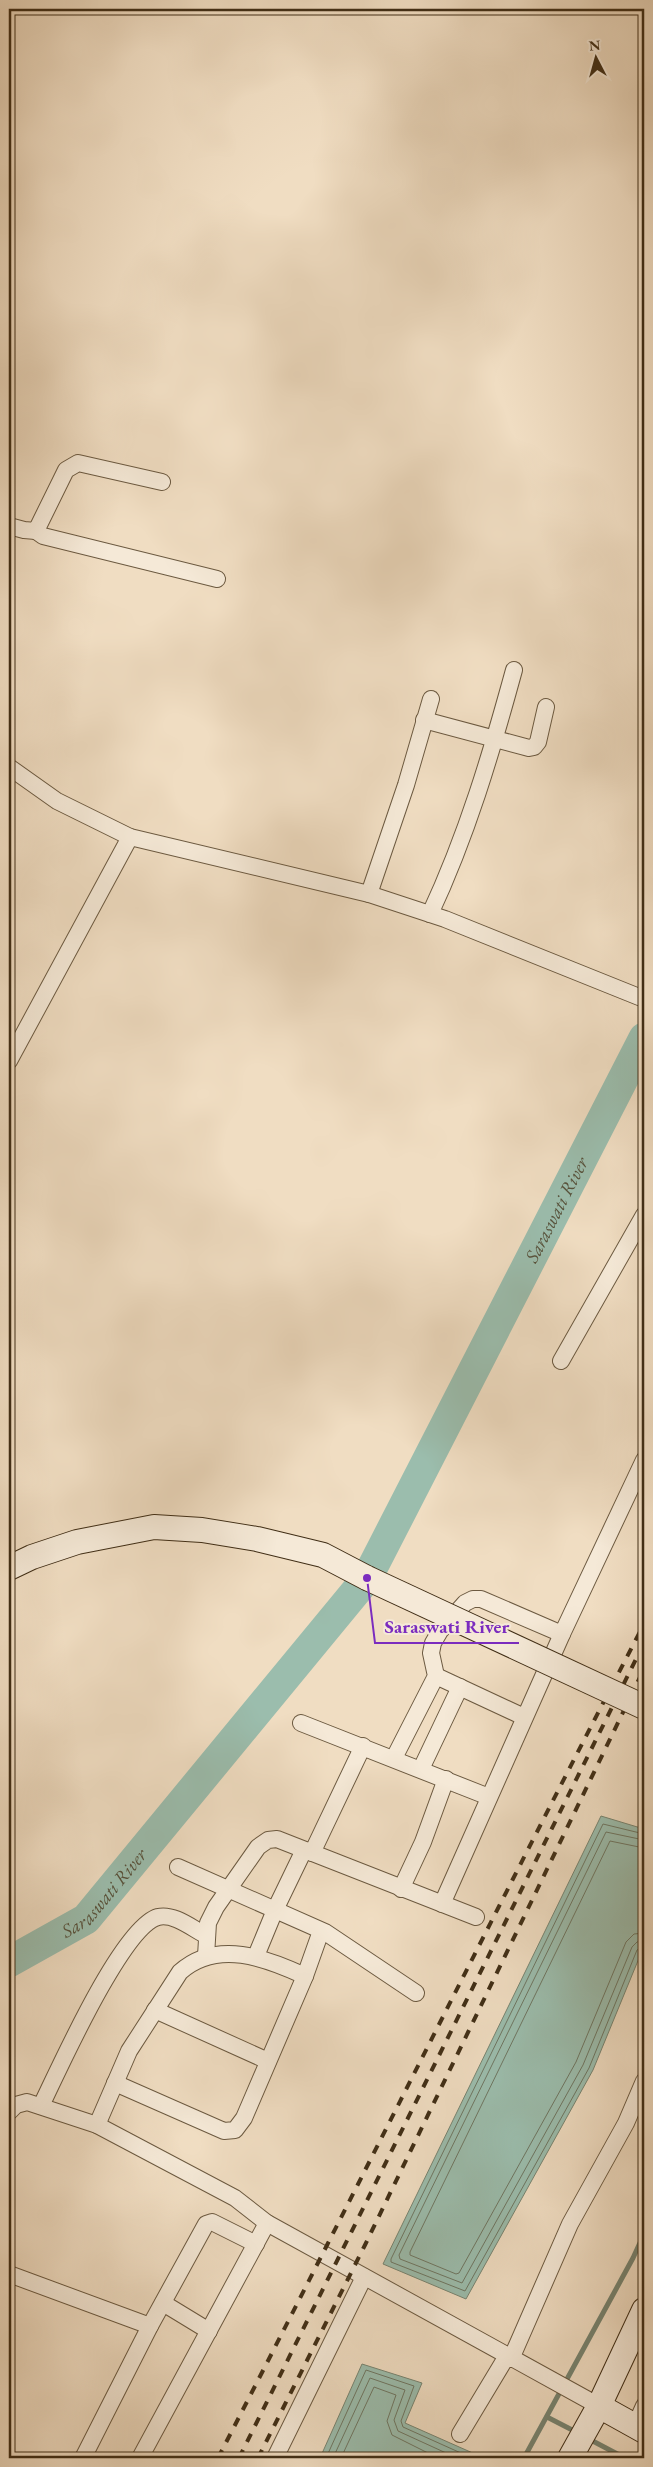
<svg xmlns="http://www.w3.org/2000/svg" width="653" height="2467" viewBox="0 0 653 2467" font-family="'EB Garamond',serif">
<rect width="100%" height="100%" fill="#f0ddc2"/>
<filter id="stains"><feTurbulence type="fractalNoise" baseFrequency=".004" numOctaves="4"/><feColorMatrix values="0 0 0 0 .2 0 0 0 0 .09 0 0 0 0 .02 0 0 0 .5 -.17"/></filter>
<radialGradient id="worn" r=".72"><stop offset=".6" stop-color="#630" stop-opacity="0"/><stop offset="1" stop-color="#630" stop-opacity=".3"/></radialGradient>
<g fill="#9bbdad" stroke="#778471">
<path d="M601 1816 644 1829V1946L593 2070 466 2299 383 2264Z"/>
<path d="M362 2364 422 2383 405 2423 484 2458H320Z"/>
</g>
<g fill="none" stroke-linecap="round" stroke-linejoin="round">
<g stroke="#6e7662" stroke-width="1">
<path d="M644 1834 603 1824 391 2259V2262L465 2291 589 2068 637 1950 644 1946"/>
<path d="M644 1840 606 1832 399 2255 400 2259 462 2283 583 2065 632 1947 637 1942 644 1940"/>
<path d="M644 1848 610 1841 410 2252V2255L456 2274 459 2273 576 2062 626 1942 634 1934 644 1933"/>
<path d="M326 2458 366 2370 414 2386 401 2421 403 2427 472 2458"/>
<path d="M333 2458 370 2378 405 2390 394 2420 398 2431 457 2458"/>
<path d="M341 2458 374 2387 396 2395 387 2421 392 2435 438 2458"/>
</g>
<g stroke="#778471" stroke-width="5">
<path d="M547 2417 578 2433"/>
<path d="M587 2438 625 2458"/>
<path d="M524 2458 633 2258 644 2234"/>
</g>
<path stroke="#9bbdad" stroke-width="31" id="s1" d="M9 1962 86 1919 367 1578 644 1038"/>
<g stroke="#6c5a41" stroke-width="18">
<g id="street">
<path d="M9 526 24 530 36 531 66 470 78 463 162 482"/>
<path d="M36 531 43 536 217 579"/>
<path d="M424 720 529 748 534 747 538 742 546 707"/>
<path d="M9 767 57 801 130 837 369 894 445 919 644 999"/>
<path d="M369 894 406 785 431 699"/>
<path d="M430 914C467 835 491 754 514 670"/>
<path d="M9 1061 130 837"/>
<path d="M561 1361 644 1215"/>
<path d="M436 1676 524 1717"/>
<path d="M301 1723 489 1797"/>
<path d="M394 1758 436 1676 431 1653 433 1643 440 1631 465 1603 473 1599H481L562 1634"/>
<path d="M421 1769 460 1687"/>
<path d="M312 1853 363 1746"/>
<path d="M178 1867 325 1932 416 1993"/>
<path d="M401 1889 423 1842 446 1779"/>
<path d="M442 1904 562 1634 644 1460"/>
<path d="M206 1956 208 1923 216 1907 258 1847 268 1840 277 1839 476 1917"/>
<path d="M256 1956 275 1910 304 1850"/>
<path d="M155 2010 268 2061"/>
<path d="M115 2083 224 2131 235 2130 244 2118 305 1976 321 1931"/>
<path d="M41 2106C59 2069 122 1927 158 1917 174 1913 193 1929 207 1936"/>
<path d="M9 2112 16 2105 27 2102 97 2125 235 2198 267 2223 599 2406"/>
<path d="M97 2125 129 2051 180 1972C217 1939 266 1958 305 1976"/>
<path d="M9 2274 150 2326"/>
<path d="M163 2303 209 2331"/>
<path d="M511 2359 570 2224 626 2123 644 2081"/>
<path d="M635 2426 644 2406"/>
<path d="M460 2434 507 2356"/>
<path d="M83 2458 150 2326 206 2224 212 2222 256 2244"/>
<path d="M140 2458 267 2223"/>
<path d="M275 2458 364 2277"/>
</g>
</g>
<g stroke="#402e16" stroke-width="26">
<g id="secondary">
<path d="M9 1568 32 1557 77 1542 154 1527 202 1530 257 1539 323 1555 367 1578"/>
<path d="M599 2406 644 2431"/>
<path d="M570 2458 599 2406 644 2310"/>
</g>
</g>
<use href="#street" stroke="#f5e9d7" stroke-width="16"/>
<use href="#secondary" stroke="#f5e9d7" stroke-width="24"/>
<g stroke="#402e16" stroke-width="4" stroke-dasharray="9 9" stroke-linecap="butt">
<path d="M218 2458C361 2181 500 1901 644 1624"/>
<path d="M239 2458 644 1643"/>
<path d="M258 2458 365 2245 644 1669"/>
</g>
<g stroke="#402e16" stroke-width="26" stroke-linecap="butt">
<path id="secondary-bridge" d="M367 1578 644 1707"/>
</g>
<use href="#secondary-bridge" stroke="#f5e9d7" stroke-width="24"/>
</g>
<g text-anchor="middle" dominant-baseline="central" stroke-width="4" stroke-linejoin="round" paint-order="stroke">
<g font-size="19" font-style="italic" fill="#57523c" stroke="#f5e9d7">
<text stroke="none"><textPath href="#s1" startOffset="944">Saraswati River</textPath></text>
<text stroke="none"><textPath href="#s1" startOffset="119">Saraswati River</textPath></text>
</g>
</g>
<path fill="none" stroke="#7b2cbf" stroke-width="2" d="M367 1578L375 1643H519"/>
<circle fill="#7b2cbf" stroke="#f5e9d7" stroke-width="2" cx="367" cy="1578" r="5"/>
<g font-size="19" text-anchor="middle" font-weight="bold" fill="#7b2cbf" stroke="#f5e9d7" stroke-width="4" stroke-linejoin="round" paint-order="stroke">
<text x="447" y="1633">Saraswati River</text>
</g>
<rect width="653" height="2467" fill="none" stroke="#f0ddc2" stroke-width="30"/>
<rect x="10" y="10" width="633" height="2447" fill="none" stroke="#402e16" stroke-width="2.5"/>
<rect x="15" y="15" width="623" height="2437" fill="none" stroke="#402e16"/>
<g transform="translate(596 58) rotate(354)" stroke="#f5e9d7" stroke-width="4" paint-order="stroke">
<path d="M0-4L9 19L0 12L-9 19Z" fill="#402e16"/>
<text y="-8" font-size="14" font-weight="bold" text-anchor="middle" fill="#402e16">N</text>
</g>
<rect width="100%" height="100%" filter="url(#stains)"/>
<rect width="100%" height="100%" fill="url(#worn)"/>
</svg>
